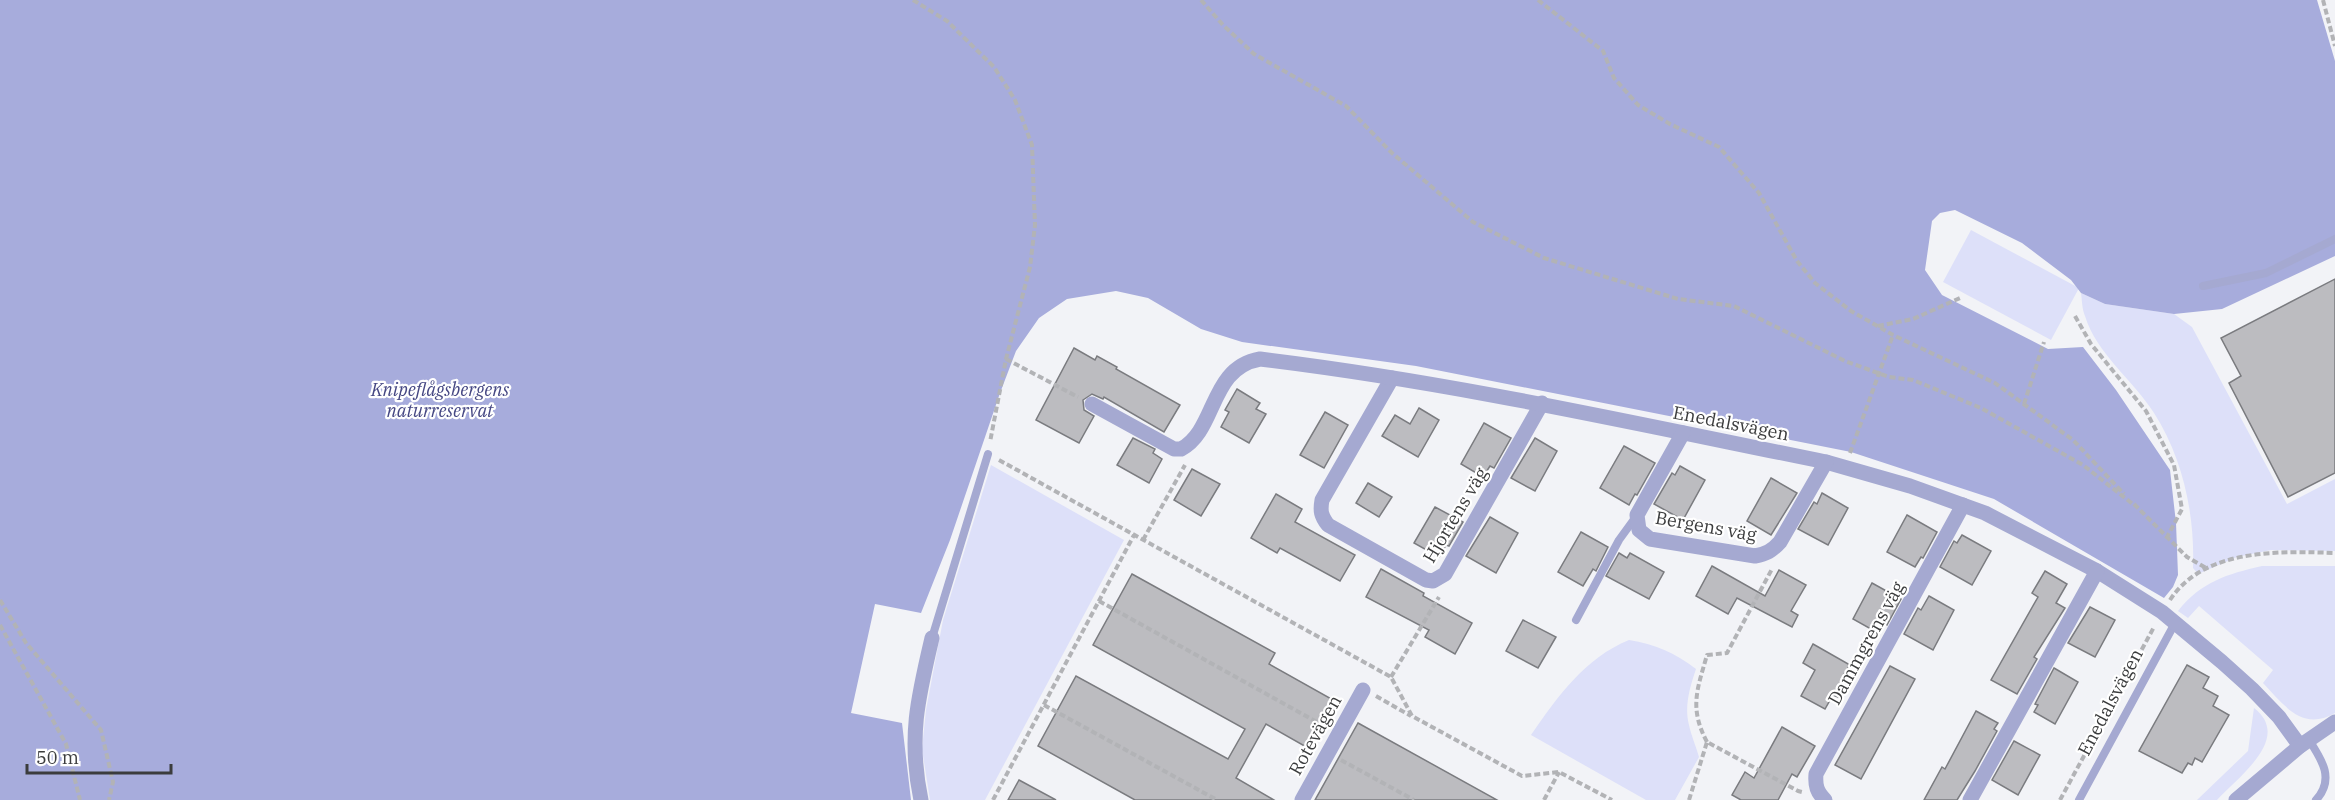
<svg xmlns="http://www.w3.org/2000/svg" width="2335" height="800" viewBox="0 0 2335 800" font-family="'IBM Plex Serif',serif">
<rect width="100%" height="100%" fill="#f2f3f7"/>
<g fill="#dde0f9">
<path d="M1971 230 2079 288 2051 340 1943 282Z"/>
<path d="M2081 293 2105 304 2174 314 2192 327 2287 504 2335 479V551L2271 550 2237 557 2198 574 2193 568C2195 515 2183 458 2154 413 2134 381 2096 353 2085 316 2082 309 2082 300 2081 293Z"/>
<path d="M991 465 1124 540 985 800H930L922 749 926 710 943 620Z"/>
<path d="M2262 566H2335V713C2302 732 2284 705 2263 683L2273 670 2199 606 2188 618 2178 611C2201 582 2227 574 2262 566Z"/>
<path d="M1629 640C1655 644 1675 653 1696 669 1690 687 1684 706 1689 725 1691 735 1696 746 1699 757L1675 800H1646L1531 735C1558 696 1585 658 1629 640Z"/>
<path d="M2254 708C2293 738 2238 777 2217 800H2197L2248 751Z"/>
</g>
<path fill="#a7acdc" d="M0 0H2317L2335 61V256L2222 309 2174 314 2105 304 2081 293 2071 280 2022 243 1955 210 1940 213 1932 221 1925 270 1942 295 2048 349 2083 347 2116 390 2170 470 2176 523 2178 575 2173 587 2164 598 1994 499 1851 452 1416 366 1242 342 1201 329 1148 298 1116 291 1067 299 1039 318 1016 351 1000 393 950 540 921 613 875 604 851 713 902 723 911 800H0Z"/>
<g fill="#bcbcc0" stroke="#7a7b7f" stroke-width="1.5">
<path d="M2335 279V473L2288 497 2229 383 2241 376 2221 338Z"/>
<path d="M1074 348 1095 360 1097 356 1117 367 1116 369 1180 405 1164 432 1104 397 1103 399 1092 394 1083 400 1084 410 1094 416 1079 443 1036 420Z"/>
<path d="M1237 389 1260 403 1256 409 1266 414 1249 443 1221 427 1229 412 1225 410Z"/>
<path d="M1419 408 1439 420 1418 457 1382 436 1395 415 1410 424Z"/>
<path d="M1325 412 1348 425 1324 468 1300 455Z"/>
<path d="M1484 423 1511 438 1494 468 1490 466 1483 477 1461 464Z"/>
<path d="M1133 438 1155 449 1153 453 1162 459 1149 483 1117 465Z"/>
<path d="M1535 438 1557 451 1535 491 1511 478Z"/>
<path d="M1624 446 1655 463 1637 495 1635 494 1629 505 1600 488Z"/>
<path d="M1680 466 1705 480 1683 520 1654 504 1672 473 1675 475Z"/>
<path d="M1192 469 1220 484 1201 516 1174 500Z"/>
<path d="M1771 478 1797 493 1771 535 1747 521Z"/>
<path d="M1368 483 1392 497 1379 517 1356 503Z"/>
<path d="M1822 493 1848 508 1828 545 1798 529 1814 502 1817 504Z"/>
<path d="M1276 494 1302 509 1295 522 1355 555 1340 581 1280 548 1277 553 1251 538Z"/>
<path d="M1435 507 1463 522 1449 546 1446 545 1439 557 1414 543Z"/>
<path d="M1907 515 1937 532 1923 558 1921 557 1915 567 1887 552Z"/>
<path d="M1490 517 1518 533 1496 573 1466 556Z"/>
<path d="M1581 532 1608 547 1596 571 1593 569 1583 586 1558 572Z"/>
<path d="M1962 535 1991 551 1972 585 1940 567 1954 541 1957 543Z"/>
<path d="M1619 553 1627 558 1630 553 1664 572 1649 599 1606 576Z"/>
<path d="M1712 566 1765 596 1779 570 1806 585 1791 611 1798 615 1792 627 1737 598 1728 614 1696 596Z"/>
<path d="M1381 569 1424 593 1423 596 1472 623 1455 654 1425 637 1429 630 1366 597Z"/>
<path d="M2045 571 2067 584 2056 603 2065 608 2034 657 2037 659 2017 694 1991 680 2038 597 2032 593Z"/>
<path d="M1132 574 1275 653 1269 664 1335 701 1308 748 1266 724 1236 778 1274 800H1135L1038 746 1076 676 1228 759 1245 729 1093 645Z"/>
<path d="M1872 583 1901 599 1887 625 1884 623 1878 633 1853 619Z"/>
<path d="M1929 596 1954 610 1933 650 1904 634 1918 608 1921 610Z"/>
<path d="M2090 607 2115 620 2095 657 2068 643Z"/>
<path d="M1523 620 1556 637 1538 668 1506 651Z"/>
<path d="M1813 644 1850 665 1844 674 1849 677 1838 697 1833 695 1825 709 1801 696 1815 670 1803 663Z"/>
<path d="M2187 665 2209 677 2203 688 2218 696 2213 706 2229 715 2202 762 2195 758 2192 765 2188 763 2182 773 2139 751Z"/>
<path d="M1890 666 1915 679 1861 779 1835 765Z"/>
<path d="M2054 668 2078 682 2055 724 2034 712 2038 705 2035 704Z"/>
<path d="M1976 711 1998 723 1994 729 1997 731 1975 771 1957 800H1924L1942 767 1945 769Z"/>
<path d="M1358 723 1497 800H1315Z"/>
<path d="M1782 727 1815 746 1797 777 1792 774 1778 800H1741L1732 795 1745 772 1754 778Z"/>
<path d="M2014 741 2040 755 2018 795 1992 780Z"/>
<path d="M1019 780 1056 800H1008Z"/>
</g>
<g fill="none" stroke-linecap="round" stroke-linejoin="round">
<g stroke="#b2b3b6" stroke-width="4" stroke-dasharray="6 3" stroke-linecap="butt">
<path d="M913 0 947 21 994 67 1015 100 1032 145 1035 225 1030 267 1006 359 990 442"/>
<path d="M1201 0 1223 25 1254 54 1346 106 1392 153 1473 222 1544 258 1678 299 1734 306 1845 361 1889 377 1913 380 1981 408 2083 465 2134 505"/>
<path d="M1538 0 1603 51 1614 78 1638 105 1670 124 1719 147 1759 193 1797 261 1815 283 1851 311 1893 335 1995 383 2073 440 2124 494"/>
<path d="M2323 0 2335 46"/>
<path d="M2075 316 2091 344 2146 411 2174 465 2182 509 2166 539"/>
<path d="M1878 326 1913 319 1960 298"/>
<path d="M1006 359 1078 397"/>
<path d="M2024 404 2044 342"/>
<path d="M1850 453 1893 335"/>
<path d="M999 460 1391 677 1412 716 1522 776 1559 772 1612 800"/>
<path d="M2134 504 2187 557 2206 568"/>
<path d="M1143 540 1185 465"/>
<path d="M0 600 26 643 101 730 113 782 109 800"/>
<path d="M2170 600C2204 548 2280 551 2335 553"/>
<path d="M1099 601 1324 726"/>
<path d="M0 625 66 744 80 800"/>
<path d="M1391 677 1439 597"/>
<path d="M1376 696 1411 716"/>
<path d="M1044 705 1217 800"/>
<path d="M1707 742C1689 708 1697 690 1707 655L1727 653 1772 569"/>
<path d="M1341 760 1414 800"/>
<path d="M993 800 1134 535"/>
<path d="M1544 800 1559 772"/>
<path d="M1689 800 1707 742 1798 791 1802 792"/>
<path d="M2060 800 2154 627"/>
</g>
<g stroke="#a5a9d1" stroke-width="8">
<path d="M2203 286 2266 273 2335 239"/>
<path d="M1576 620 1619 540 1635 518"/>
<path d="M932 638 988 454"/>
<path d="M2309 740C2322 760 2335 779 2316 800"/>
<path d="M2079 800 2175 623"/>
</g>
<g stroke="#a5a9d1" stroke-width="15">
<path d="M1392 378 1322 500C1320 511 1321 516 1328 525L1426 580 1433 581 1445 574 1542 403"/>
<path d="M1092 404 1174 449H1181C1217 430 1209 368 1260 359 1451 382 1638 424 1826 462L1910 486 1985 513 2097 571 2162 612 2222 662 2252 689 2279 717 2300 746"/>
<path d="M1683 433 1637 515 1639 530 1650 539 1755 556C1766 554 1772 551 1780 542L1826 462"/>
<path d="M921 800C908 738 918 697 932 638"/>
<path d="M1302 800 1363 690"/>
<path d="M1825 800C1817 792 1815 786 1816 774L1963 505"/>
<path d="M1970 800 2097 571"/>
</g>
<path stroke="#a5a9d1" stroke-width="15" d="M2236 800 2300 746 2335 722"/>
</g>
<g text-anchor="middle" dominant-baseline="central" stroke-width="4.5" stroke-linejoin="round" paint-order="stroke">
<g font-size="18" font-style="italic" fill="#454783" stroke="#fff">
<text x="440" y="389">Knipeflågsbergens<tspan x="440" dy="21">naturreservat</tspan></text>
</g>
<g font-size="18" fill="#3b3c3d" stroke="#fff">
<text transform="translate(1731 423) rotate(11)">Enedalsvägen</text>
<text transform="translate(1455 515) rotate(-59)">Hjortens väg</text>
<text transform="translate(1706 526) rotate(10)">Bergens väg</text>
<text transform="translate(1866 643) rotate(-61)">Dammgrens väg</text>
<text transform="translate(2110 702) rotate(-62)">Enedalsvägen</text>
<text transform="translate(1315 735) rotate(-61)">Rotevägen</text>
</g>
</g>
<path d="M27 764v9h144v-9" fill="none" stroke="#3b3c3d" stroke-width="3"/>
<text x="36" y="764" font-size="18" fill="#3b3c3d" stroke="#ffffff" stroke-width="4.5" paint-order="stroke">50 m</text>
</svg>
